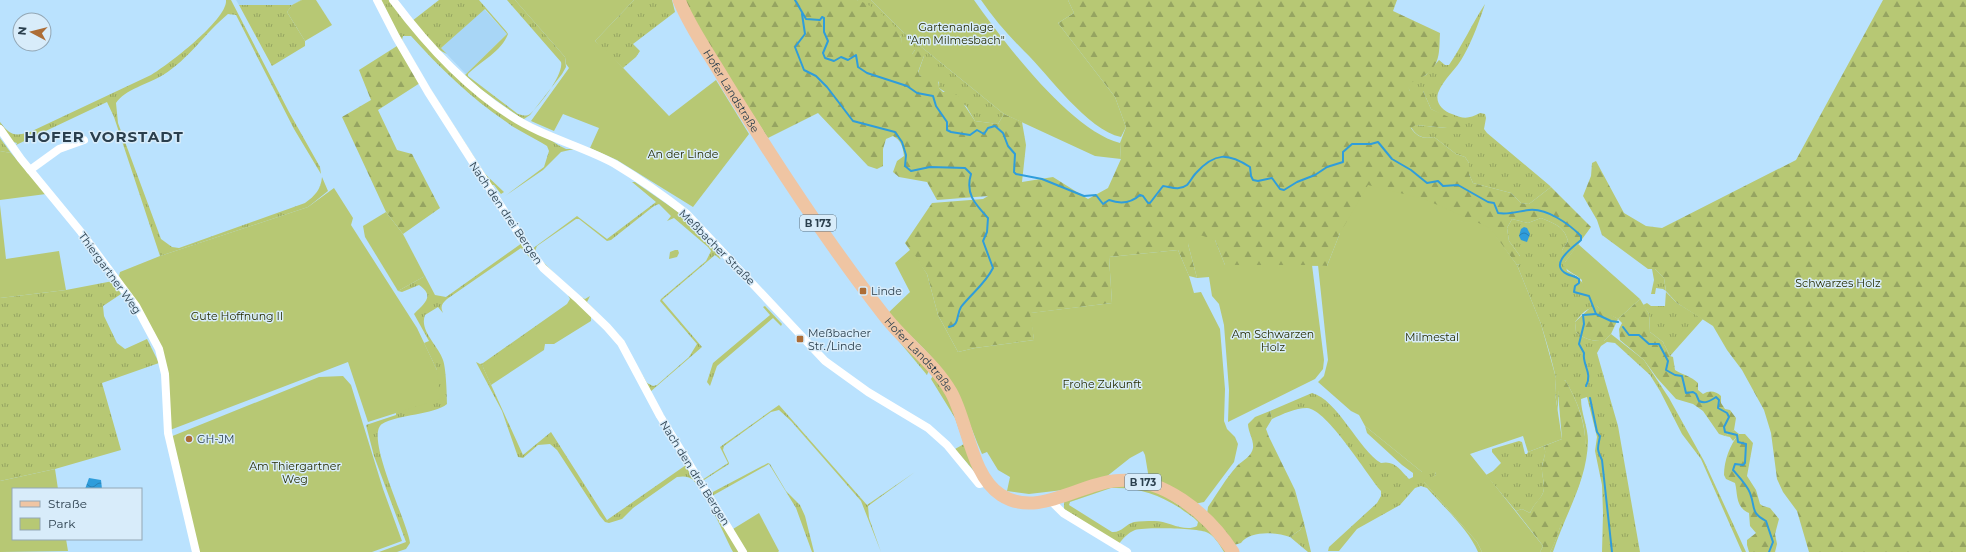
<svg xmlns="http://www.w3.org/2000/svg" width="1966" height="552" viewBox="0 0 1966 552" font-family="Montserrat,sans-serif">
<defs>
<pattern id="grass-tufts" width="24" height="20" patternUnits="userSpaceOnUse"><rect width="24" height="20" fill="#b7c874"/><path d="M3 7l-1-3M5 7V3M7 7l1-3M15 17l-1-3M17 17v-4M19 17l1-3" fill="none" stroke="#95a461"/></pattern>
<pattern id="forest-firs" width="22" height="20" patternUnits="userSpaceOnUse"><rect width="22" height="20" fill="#b7c874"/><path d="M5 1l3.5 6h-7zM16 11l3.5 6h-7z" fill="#95a461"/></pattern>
<pattern id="water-waves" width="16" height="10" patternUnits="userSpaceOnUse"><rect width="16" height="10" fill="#2f9ddb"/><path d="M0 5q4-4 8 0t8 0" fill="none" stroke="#2881b4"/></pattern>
</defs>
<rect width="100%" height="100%" fill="#bae2fe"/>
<g fill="#a8d6f6">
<path d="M236 0H301L292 5H239Z"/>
<path d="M484 9 507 34 466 74 441 48Z"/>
</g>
<g fill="url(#grass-tufts)" fill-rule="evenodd">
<path d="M226 0H231L289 112 320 167 321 174 294 129 236 15 228 14C205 33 189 59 163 75 150 83 124 90 116 103L118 123 161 239 172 247 179 248 305 203C315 196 321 189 322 177L328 191 308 207 160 256 114 117 107 102 16 145 17 143 13 142 0 127V122C10 135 14 137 30 132L151 75C168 65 228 19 226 0Z"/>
<path d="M301 0H302L292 5 287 12 305 41V46L272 66 239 5H292Z"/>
<path d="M381 0H389L457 75 558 145 566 149H574L561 152 543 170 505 196 544 167 549 151 547 146C533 137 518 131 505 121 471 98 439 67 411 36H403L402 40 429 87 485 174 504 192 501 194 494 185H491L410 58Z"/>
<path d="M439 0H479L506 31 508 34C502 51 480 62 468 74V76L518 114C522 115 526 117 530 114 540 105 564 74 561 62L507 0H515L565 57 566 67 562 74 530 115 524 119 521 118 479 88 465 75 507 34 485 9 441 48 447 54 439 50 412 21Z"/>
<path d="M634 0H672L675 12 633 44 640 51 636 57 623 68 595 41Z"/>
<path d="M857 0H871L903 32 1004 114 998 124 975 121 966 106 939 88V82L923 75 920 76 918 73 924 56 915 50 912 54 907 55 902 50 901 37Z"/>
<path d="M1485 4C1479 22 1473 39 1464 55 1457 69 1443 79 1438 93 1435 103 1443 111 1452 114 1463 119 1469 119 1480 113L1485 114 1486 118 1484 129 1487 133 1549 185 1551 187 1529 204 1521 203 1511 193 1473 183 1469 174V163L1465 157 1456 154 1434 137C1423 139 1417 137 1411 127L1416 125 1447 128 1446 117 1431 109 1423 91H1410L1407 86 1413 80 1426 75 1439 60 1445 65H1449C1462 46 1472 24 1485 4Z"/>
<path d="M0 138 11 153 0 151Z"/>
<path d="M632 182H635L694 223 699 234 707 238 722 256 720 259 715 255 662 300 702 347 650 392 622 342 602 318 578 296 585 299 590 296 587 302 619 335 647 383 653 386 657 385 689 357 697 344 660 301 661 299 706 261 711 251 708 247 674 218 667 221 671 216 659 204 654 206 611 240 607 241 579 219H576L537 246 535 251 538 257 574 293C546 272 527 244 509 215L521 233H523L532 249 577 216 607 239 656 202Z"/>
<path d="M1541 218C1555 224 1564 226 1568 241L1562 250 1567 271C1584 278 1588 293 1598 307 1586 307 1582 314 1575 322L1576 332C1585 340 1593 341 1604 341L1611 334 1644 360 1669 398 1704 461 1746 552H1742L1701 459 1682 434 1660 391 1650 375 1615 343 1607 342 1601 346 1597 353 1618 426 1640 552H1602L1603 513 1602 485 1595 451 1597 437 1587 397 1581 399C1581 413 1588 427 1588 441 1587 482 1565 514 1553 552H1550C1556 542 1559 529 1563 518 1587 464 1597 434 1565 380L1558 393V411L1555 393 1556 378 1550 354 1541 324 1517 265 1520 264V256L1509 241 1507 228 1512 219 1528 223Z"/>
<path d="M522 243 591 316 482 365 523 455 551 432 607 520 686 465 689 472 693 475 741 552H733C724 535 707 494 694 481 689 476 684 476 677 477L633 508 622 519 609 523 605 522 600 516 557 450 550 444 538 445 523 458 518 457 502 411 476 362 480 364 483 363 567 304 570 299 568 295 542 271 521 248 447 299C442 304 440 306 443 313L438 307 425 315C419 331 438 345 443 360 446 368 447 395 447 404 434 415 398 414 382 424 364 436 408 523 410 543L406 549 397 552H379L406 542 374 456 366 425 396 415V413L437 370 424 343 429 341 414 314C425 303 435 296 419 285L402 292 398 291 425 276 435 295 446 297Z"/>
<path d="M675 250H678L679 253 677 257 669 259 670 252Z"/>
<path d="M1652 269H1655L1664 278 1666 292 1677 303 1703 319 1670 356 1663 342 1650 332 1649 314 1643 305 1647 303 1651 306H1665L1666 291 1663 289 1656 288 1655 294H1651L1654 280Z"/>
<path d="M113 281 121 294 103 306 104 316 117 343 125 349 147 339 159 363 102 383 121 450 55 469 0 481V298L66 290Z"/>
<path d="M765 306 782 324 781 326 773 318 717 366 710 386 707 382 713 363 770 315 763 307Z"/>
<path d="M892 333 929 370 927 375Z"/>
<path d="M934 374 951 399 980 478 955 449 964 444 955 418 931 379Z"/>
<path d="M1312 393C1337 399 1359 450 1381 463 1395 460 1400 470 1409 479L1413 477V473L1402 465 1367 433 1365 426 1422 472H1435L1436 475 1424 482 1477 542 1482 552H1478C1469 530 1443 506 1427 488L1421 486 1415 488 1400 505 1357 529 1339 551H1328L1329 547 1377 503 1381 496V491C1367 475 1327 409 1307 408 1295 408 1283 414 1272 419L1270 411Z"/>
<path d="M779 405 867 505 915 472 868 506 869 518 881 552 861 501 791 421 779 410 771 412 724 446 723 450 729 463V464L704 480V483L702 480 728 463 720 447Z"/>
<path d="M1734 430 1739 434 1733 441 1730 437 1725 436Z"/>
<path d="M1519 441 1522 442 1525 454H1527L1528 452 1544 446C1547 455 1543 458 1542 467 1541 476 1547 486 1542 495 1538 502 1534 504 1530 513L1522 509 1516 511 1486 475 1493 471 1501 463 1492 452V449Z"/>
<path d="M768 463 770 464 786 491 800 505 805 516 814 552H812L796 508 769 464 712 496 711 493Z"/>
<path d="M1127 484 1159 492 1198 518 1227 552H1224C1220 545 1213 534 1206 532 1196 528 1144 527 1135 530 1128 533 1123 538 1119 544L1064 509V500L1103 487ZM1111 488C1138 487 1158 494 1180 508 1186 513 1193 516 1198 522L1197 526C1184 533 1167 520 1153 521 1147 521 1140 521 1134 522 1126 524 1121 533 1112 532L1069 505 1070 502Z"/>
<path d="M1304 523 1311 552H1308L1290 537 1300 530Z"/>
</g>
<g fill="url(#forest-firs)">
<path d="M685 0H857C872 5 895 21 901 38 903 45 901 49 907 54H912L915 50H919L924 53V56L918 72 920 76 927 71C936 74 939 79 939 88L943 92 951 91 959 97 975 121 998 124 1004 114 1022 122 1026 145 1022 182 1053 177 1088 199 1108 188 1121 159 1120 143 1126 127 1115 97 1058 23 1074 13 1068 0H1397L1393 11 1440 33C1439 50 1441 63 1427 74 1420 79 1413 80 1408 86L1410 91H1423L1431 109 1464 124 1466 127 1463 133 1457 134 1447 128 1416 125 1411 128C1417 137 1423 139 1434 137L1456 154 1465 157 1469 163V174L1473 183 1511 193 1521 203 1529 204 1551 187 1591 227 1563 265 1562 250 1568 241C1564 226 1555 224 1541 218L1528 223 1512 219 1507 228 1509 241 1520 256V264L1517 265 1489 228 1340 233 1327 266 1225 265 1215 240 1188 244 1197 278 1189 276 1178 250 1109 257 1112 303 1031 313 1034 340 975 348 958 352 938 315 927 274 905 243 932 203 983 199 988 196 937 200 927 182 899 177 893 172 897 161 904 156C903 147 901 140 893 136L886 139 883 149V166L877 169 868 166 818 113 768 138 692 21Z"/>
<path d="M1883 0H1966V552H1809L1797 511 1783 492 1777 479 1771 433 1764 410 1742 370 1727 350 1713 326 1677 303 1666 291 1664 278 1655 269H1648L1602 235 1597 220 1583 196 1591 176 1592 163 1596 161 1624 213 1646 226 1662 228 1796 160Z"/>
<path d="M397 46 420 83 378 110 397 150 412 154 440 208 403 234 386 212 342 117 371 100 359 70Z"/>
<path d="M1640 299 1649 314 1650 332 1663 342 1670 356 1673 357 1675 370C1683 375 1691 376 1698 383V390L1703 394C1709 390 1716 391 1721 396V403L1725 409 1730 410 1736 418 1734 430 1725 436 1719 434 1703 411 1693 404 1676 399 1657 378 1644 360 1620 340 1619 329 1622 323 1618 319 1611 334 1604 341C1593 341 1585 340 1576 332L1575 322 1591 307H1598L1618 319Z"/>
<path d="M1565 380C1585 413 1592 447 1579 485 1576 495 1569 505 1565 515 1559 527 1557 541 1550 552H1540L1543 546 1516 511 1522 509 1530 513C1534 504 1538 501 1542 495 1547 486 1541 476 1542 467 1543 458 1547 454 1544 446L1562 439 1558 393 1560 385Z"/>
<path d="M1270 411 1272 419 1266 429 1269 437 1295 490 1304 523 1300 530 1290 537C1277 532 1250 530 1241 543L1234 545 1207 514 1208 507C1217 494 1226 478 1237 466 1242 461 1252 456 1253 448 1254 440 1248 432 1248 424L1255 417Z"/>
<path d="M1739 434H1745L1753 443 1747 476 1756 490 1760 504 1763 506 1770 508 1779 519 1775 534 1777 544 1775 552H1749L1747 545V540L1756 533 1750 526 1749 513C1735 507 1738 494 1735 483L1726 479 1724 475C1724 461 1730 444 1739 434Z"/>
</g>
<g fill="#b7c874">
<path d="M302 0H316L332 25 305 41 287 12 292 5Z"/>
<path d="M515 0H634L595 41 606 50 669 116 716 80 749 134 693 207 617 160 590 148 599 128 563 114 554 131 531 121 569 68 566 64 565 57Z"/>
<path d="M871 0H974C1004 42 1070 130 1120 143L1121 159 1095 156 1004 114 903 32Z"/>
<path d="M981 0H1068L1074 13 1058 23 1115 97 1126 127 1121 137C1087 130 1049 75 1024 51 1008 35 994 19 981 0Z"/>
<path d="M0 151 11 153 46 194 0 200Z"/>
<path d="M1368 185 1424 199 1490 228 1517 265 1541 324 1556 378 1555 393 1562 439 1528 452 1523 436 1470 454 1543 546 1540 552H1482L1477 542 1423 481 1436 475 1435 472H1422L1365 426 1359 415 1351 411 1318 382 1324 376 1328 360 1318 265 1327 266 1340 233Z"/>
<path d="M334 188 353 218 351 225 417 328 437 370 440 399 368 422 348 362 170 430 168 375 119 276 120 272 160 256 308 207Z"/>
<path d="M0 205 6 259 59 251 66 290 0 298Z"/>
<path d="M386 212 403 234 425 276 398 291 365 237 363 226Z"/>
<path d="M1200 235 1215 240 1225 265H1312L1324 360 1323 369 1315 379 1228 422 1229 390 1224 325 1219 304 1212 296 1209 277 1197 278 1188 244Z"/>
<path d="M1578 244 1640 299 1618 319C1611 315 1603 312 1598 307 1592 301 1581 287 1582 280 1576 274 1568 272 1563 265Z"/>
<path d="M911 249 927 274 938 315 958 352 975 348 1034 340 1030 313 1112 303 1109 257 1178 250 1189 276 1194 293 1201 292 1220 329 1225 389 1224 421 1227 429 1235 437 1238 444 1234 462 1204 502 1194 504 1149 479 1145 455 1143 451 1130 458 1106 477 1063 490 1029 494 1007 491 1010 477 998 470 987 452 982 454C970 426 960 395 943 371 927 350 907 331 886 315L910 292 895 263Z"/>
<path d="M575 300 591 316V321L554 344H545L544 350 491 385 482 365Z"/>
<path d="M343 376 351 385 383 489 402 541 372 552H199L170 437 319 377Z"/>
<path d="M55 469 58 489H13V539H66L68 551 0 552V481Z"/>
<path d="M759 513 779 551 778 552H746L733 529Z"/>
</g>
<g fill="url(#water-waves)">
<path d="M1524 227 1527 228 1530 234 1527 242 1521 240 1519 236 1521 229Z"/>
<path d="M89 478 101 480 102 489H85Z"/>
</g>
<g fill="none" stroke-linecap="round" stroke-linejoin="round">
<g stroke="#2f9ddb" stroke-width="2">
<path d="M795 0 806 19 820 20 822 17 824 18V32L828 41 823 53 825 58 834 61 841 57 848 60 856 55 858 67 867 73 907 86 917 93 933 96 936 106 947 122V130L951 132 970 135 977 130 984 134 988 128 995 126 1003 133 1008 146 1015 154 1014 172 1016 174 1042 179 1084 196 1096 195 1103 204 1109 200C1120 204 1130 204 1140 195L1143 196 1148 203H1150L1163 186C1171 187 1179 191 1187 185 1190 182 1193 176 1196 173 1215 152 1228 153 1250 167L1251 176 1253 180 1258 181 1272 178 1280 189 1284 190 1297 182 1315 175 1327 167 1343 162V152L1352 144H1371L1378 142 1392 159 1411 170 1427 183 1438 181 1443 186 1458 185 1488 202 1494 203 1498 213C1509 215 1519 211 1529 210 1547 208 1569 224 1581 236V240C1575 246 1547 264 1567 274 1571 276 1575 276 1579 279V283L1575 286 1574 292 1589 296 1596 314 1611 321 1618 322"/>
<path d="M802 14 805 34 795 47 804 70 816 76 827 87 853 121 895 132 902 142 906 155 905 166 911 171 930 167 965 168 971 174C965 194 975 204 988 218L987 232 983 241 993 268C985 284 972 293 961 307 956 315 960 325 949 327"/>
<path d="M1623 327 1629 335H1639L1649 344H1659L1668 361 1666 370 1675 375 1682 376 1686 393 1693 392 1696 394 1699 401C1705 404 1710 401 1716 397L1719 400 1718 408 1727 413 1729 417 1724 427 1725 432 1737 435 1738 442 1746 444 1745 463 1743 465 1735 464 1733 470C1739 477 1747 485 1750 493 1756 509 1750 512 1766 521L1773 542 1769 552"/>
<path d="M1586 386C1593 373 1582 365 1584 353L1579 344 1584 324 1583 315 1596 314"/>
<path d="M1590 398 1597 432 1600 436C1598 448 1596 448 1602 460L1612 552"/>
</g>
<g stroke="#fff" stroke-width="8">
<path d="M377 0 396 37 428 92 522 239 543 268 579 300 607 327 621 343 660 416 743 552"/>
<path d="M393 0C426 44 464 86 511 116 543 137 582 146 615 164 640 179 664 196 687 214L825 361 868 392 928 428 947 445 979 484 987 482"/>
<path d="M0 129 21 159 81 232 136 306 159 349 165 374 168 433 196 552"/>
<path d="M30 170 59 149 84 140"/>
<path d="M1050 500 1063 513 1127 552"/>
</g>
<path stroke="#efc5a3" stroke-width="13" id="s1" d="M679 0C691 30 712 58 728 86 776 164 827 242 883 314 904 342 934 362 951 392 968 422 971 476 1001 495 1036 518 1078 485 1113 481 1162 474 1208 514 1233 552"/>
</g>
<g fill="#ad6d36" stroke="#d8ecfa" stroke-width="1.5">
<rect x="859" y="287" width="8" height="8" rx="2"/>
<rect x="796" y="335" width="8" height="8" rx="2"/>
<circle cx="189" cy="439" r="4"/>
</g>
<g text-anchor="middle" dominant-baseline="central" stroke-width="3" stroke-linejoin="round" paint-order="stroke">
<g fill="#d8ecfa" stroke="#5f7381" stroke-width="1">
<rect x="800" y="215" width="36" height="16" rx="3"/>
<rect x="1125" y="474" width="36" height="16" rx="3"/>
</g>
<g font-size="10" font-weight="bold" fill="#2b3f4d">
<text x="818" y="223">B 173</text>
<text x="1143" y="482">B 173</text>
</g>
<g font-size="11" fill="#262d01" stroke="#d8ecfa">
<text x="956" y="27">Gartenanlage<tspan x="956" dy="13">"Am Milmesbach"</tspan></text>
<text x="683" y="154">An der Linde</text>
<text x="1838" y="283">Schwarzes Holz</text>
<text x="237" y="316">Gute Hoffnung II</text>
<text x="1273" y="334">Am Schwarzen<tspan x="1273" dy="13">Holz</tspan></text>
<text x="1432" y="337">Milmestal</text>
<text x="1102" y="384">Frohe Zukunft</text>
<text x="295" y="466">Am Thiergartner<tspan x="295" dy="13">Weg</tspan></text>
</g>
<g font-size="11" fill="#2b3f4d" stroke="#d8ecfa">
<text stroke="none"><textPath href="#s1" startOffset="105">Hofer Landstraße</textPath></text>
<text transform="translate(506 213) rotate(56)">Nach den drei Bergen</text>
<text transform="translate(717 247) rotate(45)">Meßbacher Straße</text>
<text transform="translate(110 273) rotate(54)">Thiergartner Weg</text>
<text stroke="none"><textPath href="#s1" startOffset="429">Hofer Landstraße</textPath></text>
<text transform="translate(695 473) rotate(58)">Nach den drei Bergen</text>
</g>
<g font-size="11" fill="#2b3f4d" stroke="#d8ecfa" text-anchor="start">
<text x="871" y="291">Linde</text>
<text x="808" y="333">Meßbacher<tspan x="808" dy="13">Str./Linde</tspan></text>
<text x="197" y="439">GH-JM</text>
</g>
<g font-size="15" font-weight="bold" letter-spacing="1" fill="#2b3f4d" stroke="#d8ecfa">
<text x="104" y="136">HOFER VORSTADT</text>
</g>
</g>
<rect x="12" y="488" width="130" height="52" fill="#d8ecfa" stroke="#93a7b5"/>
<rect x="20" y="501" width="20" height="6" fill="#efc5a3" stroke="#93a7b5"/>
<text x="48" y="508" font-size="12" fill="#2b3f4d">Straße</text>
<rect x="20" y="518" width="20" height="12" fill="#b7c874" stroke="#93a7b5"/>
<text x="48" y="528" font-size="12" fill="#2b3f4d">Park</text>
<g transform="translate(32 32) rotate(277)"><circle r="19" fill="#d8ecfa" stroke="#93a7b5"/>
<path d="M0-3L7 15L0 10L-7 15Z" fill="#ad6d36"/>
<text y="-6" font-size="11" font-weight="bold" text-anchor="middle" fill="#2b3f4d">N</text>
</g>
</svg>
